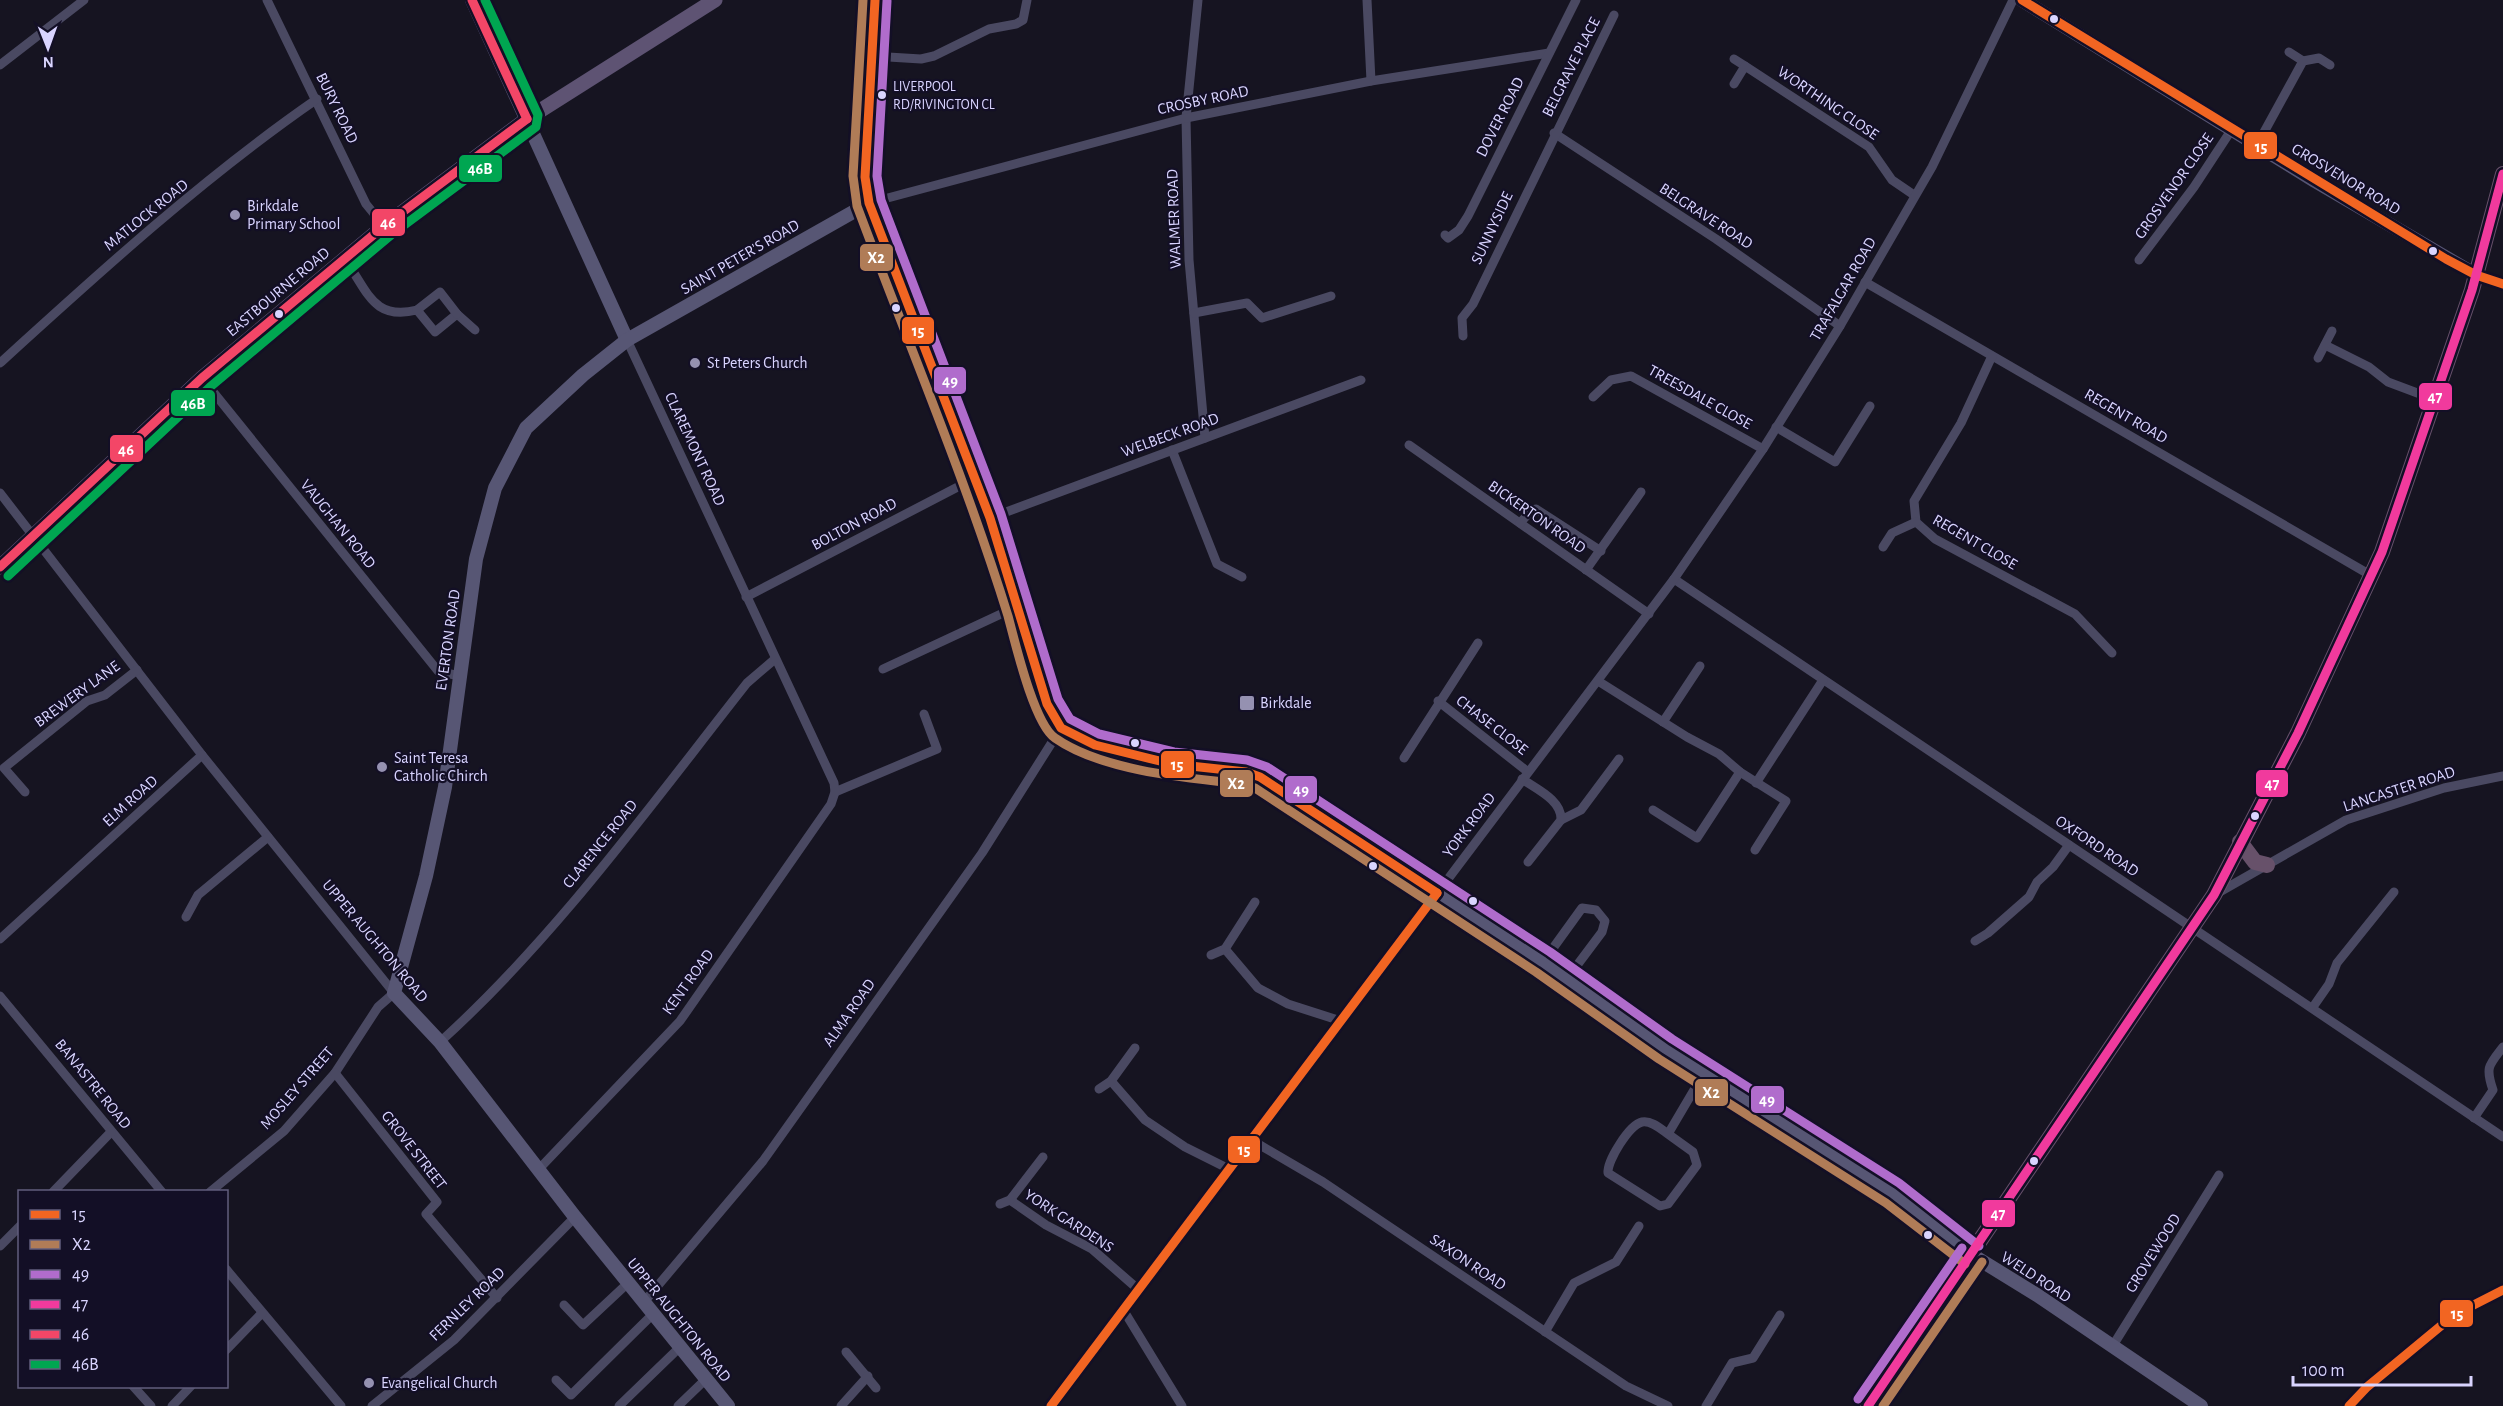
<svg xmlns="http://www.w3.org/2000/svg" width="2503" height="1406" viewBox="0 0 2503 1406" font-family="'Alegreya Sans',sans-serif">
<rect width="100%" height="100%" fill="#161421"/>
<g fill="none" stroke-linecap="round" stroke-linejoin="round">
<g stroke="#4a4962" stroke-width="9">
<path d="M267 0 366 204 384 226"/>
<path d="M1198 0 1186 118 1189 260 1205 438"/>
<path d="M1367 0 1371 81"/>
<path d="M2289 52 2303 61"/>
<path d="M872 56 921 59 934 56 989 29 1016 24 1023 20 1027 0"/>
<path d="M1734 59 1745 66"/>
<path d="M0 65 84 0"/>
<path d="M1734 84 1745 66 1869 147 1892 180 1914 195"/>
<path d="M1554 133 1716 239 1840 326"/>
<path d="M2257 145 2303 61 2319 58 2330 65"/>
<path d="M869 203 1186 118 1371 81 1549 53"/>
<path d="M1445 235 1448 238 1459 230 1468 216 1576 0"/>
<path d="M345 260C368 290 372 321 417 310L435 332 457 314 475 330"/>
<path d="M2139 260 2194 187 2232 129"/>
<path d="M2476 275 2503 284"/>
<path d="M1865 282 2372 576"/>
<path d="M417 310 440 292 457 314"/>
<path d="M1194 313 1247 303 1262 318 1331 296"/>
<path d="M1463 336 1462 318 1473 304 1614 15"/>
<path d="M2325 345 2369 367 2388 382 2436 400"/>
<path d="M1992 356 1961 423 1914 501 1916 522 1935 539 2075 614 2112 653"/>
<path d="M2318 358 2332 331"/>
<path d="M0 363C101 271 204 177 317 99"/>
<path d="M202 378 438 671 459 676"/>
<path d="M1593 397 1611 380 1631 376 1763 449"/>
<path d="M1776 427 1835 462 1870 406"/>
<path d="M1409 445 1649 614"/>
<path d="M1172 450 1217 564 1242 577"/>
<path d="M0 493 202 755 394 993 378 1007 335 1073 284 1131 210 1192"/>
<path d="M990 518 1361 380"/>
<path d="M1520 523 1531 511 1536 509 1601 551"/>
<path d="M1883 547 1892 533 1916 522"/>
<path d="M1586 570 1641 492"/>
<path d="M1674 579 2503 1137"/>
<path d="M746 597 975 478"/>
<path d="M883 669 1018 606"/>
<path d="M1598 681 1687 737 1719 754 1740 772 1786 801 1755 850"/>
<path d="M1438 701 1528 772"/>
<path d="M1663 722 1700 666"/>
<path d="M1404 758 1478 643"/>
<path d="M1522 779C1536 789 1562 800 1561 820L1528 862"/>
<path d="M1756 783 1823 680"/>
<path d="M25 792 4 768 87 701 105 695 137 670"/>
<path d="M835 792 937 749 924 714"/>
<path d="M1653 810 1697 838 1740 772"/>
<path d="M1561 820 1581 810 1619 759"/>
<path d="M2216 894 2346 820 2444 788 2503 776"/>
<path d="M186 917 198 895 268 837"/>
<path d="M0 939 202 755"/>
<path d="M1975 941 1988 933 2029 897 2037 882 2053 867 2069 845"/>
<path d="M1225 949 1258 988 1288 1004 1341 1021"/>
<path d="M1211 955 1225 949 1255 902"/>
<path d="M1543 962 1582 908 1596 910 1605 921 1602 932 1566 980"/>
<path d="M0 996 162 1192"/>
<path d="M2313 1007 2329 984 2337 963 2394 892"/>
<path d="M440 1042C556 937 650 806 747 683L775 659"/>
<path d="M335 1073 437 1202 426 1214 497 1298"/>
<path d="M1111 1081 1145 1120 1185 1147 1229 1169"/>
<path d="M1099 1089 1111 1081 1135 1048"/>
<path d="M2474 1118 2493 1090C2485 1067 2489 1065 2503 1047"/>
<path d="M1668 1134C1661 1129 1651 1120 1642 1122 1629 1125 1607 1161 1608 1173L1660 1206 1668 1204 1697 1165 1693 1152 1668 1134 1704 1073"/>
<path d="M1253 1141 1323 1182 1626 1386 1668 1406"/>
<path d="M539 1169 680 1021 831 804 835 792 834 783 627 340"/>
<path d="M53 1192 111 1132"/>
<path d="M1010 1200 1046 1225 1092 1249 1139 1290"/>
<path d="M1000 1204 1010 1200 1043 1157"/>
<path d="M0 1246 20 1226"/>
<path d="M226 1269 341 1406"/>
<path d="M644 1302 763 1161 982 853 1061 728"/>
<path d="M564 1305 583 1325 628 1283"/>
<path d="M1124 1311 1182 1406"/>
<path d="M1545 1332 1574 1283 1616 1262 1639 1226"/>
<path d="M2112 1347 2219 1175"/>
<path d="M226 1350 262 1313"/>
<path d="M846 1352 876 1388"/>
<path d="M556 1380 571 1395 653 1314"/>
<path d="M133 1386 151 1406"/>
<path d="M172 1406 191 1386"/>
<path d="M372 1406 454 1340 575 1217"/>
<path d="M619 1406 680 1347"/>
<path d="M678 1406 706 1379"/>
<path d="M841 1406 868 1376"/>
<path d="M1051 1406 1674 579 1763 449 1840 326 1932 167 2013 0"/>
<path d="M1706 1406 1732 1363 1753 1358 1780 1315"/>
<path d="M2349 1406 2367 1387 2454 1315 2503 1290"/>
</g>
<g stroke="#575674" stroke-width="14">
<path d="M472 0 627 340"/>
<path d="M875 0 865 177 869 203 990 518 1047 704 1061 728 1095 745 1172 764 1246 772 1260 777 1543 962 1665 1049 1893 1193 1972 1255 2037 1295 2201 1406"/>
<path d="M2022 0 2315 181 2476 275"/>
<path d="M728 1406 575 1217 440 1042 394 993 426 876 445 787 476 559 495 488 526 428 583 375 627 340 869 203"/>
</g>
<path stroke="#5e5373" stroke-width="15" d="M0 567 202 378 384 226 527 119 715 0"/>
<g stroke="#67516a" stroke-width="16">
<path d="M2240 842 2255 862 2267 865"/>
<path d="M1868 1406 2214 895 2298 733 2382 552 2472 290 2503 174"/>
</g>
<g stroke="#130f26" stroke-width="14">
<g id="bus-1">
<path d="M875 0 865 177 869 203 990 518 1047 704 1061 728 1095 745 1172 764 1246 772 1260 777 1437 893"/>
<path d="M2022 0 2446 259 2476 275 2503 284"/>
<path d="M1051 1406 1437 893"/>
<path d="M2349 1406 2367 1387 2454 1315 2503 1290"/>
</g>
</g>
<g stroke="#130f26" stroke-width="14">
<g id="bus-2">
<path d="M863 0 853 176 857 206C908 343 965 477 1008 616 1015 642 1034 724 1055 738 1102 771 1187 778 1243 784L1255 788 1536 972 1659 1059 1886 1203 1965 1264"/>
<path d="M1883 1406 1982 1262"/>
</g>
</g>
<g stroke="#130f26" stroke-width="14">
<g id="bus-3">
<path d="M887 1 877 176 881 200 1001 514 1058 699 1070 719 1099 734 1174 752 1247 760 1267 767 1550 952 1672 1039 1899 1183 1979 1246"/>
<path d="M1858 1399 1962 1248"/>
</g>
</g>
<g stroke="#130f26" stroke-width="14">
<path id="bus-4" d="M1868 1406 2214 895 2298 733 2382 552 2472 290 2503 174"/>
</g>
<g stroke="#130f26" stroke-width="14">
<g id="bus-5">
<path d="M472 0 527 119"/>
<path d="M0 567 202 378 384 226 527 119"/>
</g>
</g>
<g stroke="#130f26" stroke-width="14">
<path id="bus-6" d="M8 576 210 387 391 235 536 127 538 115 485 0"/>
</g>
<use href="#bus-1" stroke="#f26522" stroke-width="9"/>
<use href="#bus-2" stroke="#b07c57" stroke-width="9"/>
<use href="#bus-3" stroke="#b06ccc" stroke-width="9"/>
<use href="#bus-4" stroke="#f13a9d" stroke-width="9"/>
<use href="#bus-5" stroke="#f34667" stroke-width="9"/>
<use href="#bus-6" stroke="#00a651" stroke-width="9"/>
</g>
<g fill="#d9d4ff" stroke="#130f26" stroke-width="2">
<circle cx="2054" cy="19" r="5"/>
<circle cx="882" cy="95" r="5"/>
<circle cx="2433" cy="251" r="5"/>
<circle cx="896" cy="308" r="5"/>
<circle cx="279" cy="314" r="5"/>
<circle cx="1135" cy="743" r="5"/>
<circle cx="2255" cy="816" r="5"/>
<circle cx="1373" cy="866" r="5"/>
<circle cx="1473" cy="901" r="5"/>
<circle cx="2034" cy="1161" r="5"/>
<circle cx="1928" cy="1235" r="5"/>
</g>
<g fill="#9591b1" stroke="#130f26" stroke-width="2">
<circle cx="235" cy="215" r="6"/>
<circle cx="695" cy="363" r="6"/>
<rect x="1239" y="695" width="16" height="16" rx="3"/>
<circle cx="382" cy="767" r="6"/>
<circle cx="369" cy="1383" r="6"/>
</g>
<g text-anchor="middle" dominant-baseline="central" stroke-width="4.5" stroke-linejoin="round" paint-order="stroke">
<g font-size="14" fill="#d9d4ff" stroke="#130f26" text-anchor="start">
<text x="893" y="87">LIVERPOOL<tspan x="893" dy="18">RD/RIVINGTON CL</tspan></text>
</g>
<g font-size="16" fill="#d9d4ff" stroke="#130f26">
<text transform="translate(1571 67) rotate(-63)">BELGRAVE PLACE</text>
<text transform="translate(1203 100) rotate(-12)">CROSBY ROAD</text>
<text transform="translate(1828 103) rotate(34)">WORTHING CLOSE</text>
<text transform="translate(337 108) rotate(64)">BURY ROAD</text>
<text transform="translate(1500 117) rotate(-63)">DOVER ROAD</text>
<text transform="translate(2346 179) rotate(31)">GROSVENOR ROAD</text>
<text transform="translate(2174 186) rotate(-55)">GROSVENOR CLOSE</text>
<text transform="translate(146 215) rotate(-39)">MATLOCK ROAD</text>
<text transform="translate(1706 216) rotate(33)">BELGRAVE ROAD</text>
<text transform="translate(1174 219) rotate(-92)">WALMER ROAD</text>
<text transform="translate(1492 228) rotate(-65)">SUNNYSIDE</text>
<text transform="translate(740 257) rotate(-30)">SAINT PETER'S ROAD</text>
<text transform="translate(1843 289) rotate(-60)">TRAFALGAR ROAD</text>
<text transform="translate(278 292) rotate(-40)">EASTBOURNE ROAD</text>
<text transform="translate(1700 397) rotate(29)">TREESDALE CLOSE</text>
<text transform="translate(2126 416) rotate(30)">REGENT ROAD</text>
<text transform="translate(1170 435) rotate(-20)">WELBECK ROAD</text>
<text transform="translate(695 449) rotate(65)">CLAREMONT ROAD</text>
<text transform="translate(1537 517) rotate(35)">BICKERTON ROAD</text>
<text transform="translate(338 524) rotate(51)">VAUGHAN ROAD</text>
<text transform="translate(854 524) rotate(-28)">BOLTON ROAD</text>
<text transform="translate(1975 542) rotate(30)">REGENT CLOSE</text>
<text transform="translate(448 640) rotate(-82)">EVERTON ROAD</text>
<text transform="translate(77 694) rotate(-36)">BREWERY LANE</text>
<text transform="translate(1492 725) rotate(38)">CHASE CLOSE</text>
<text transform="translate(2399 789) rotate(-18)">LANCASTER ROAD</text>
<text transform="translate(130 801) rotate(-42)">ELM ROAD</text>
<text transform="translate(1469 825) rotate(-53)">YORK ROAD</text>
<text transform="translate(600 844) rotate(-51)">CLARENCE ROAD</text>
<text transform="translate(2097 846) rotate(34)">OXFORD ROAD</text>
<text transform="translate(375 941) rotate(50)">UPPER AUGHTON ROAD</text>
<text transform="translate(688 982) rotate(-54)">KENT ROAD</text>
<text transform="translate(849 1013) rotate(-55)">ALMA ROAD</text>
<text transform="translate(93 1084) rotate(51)">BANASTRE ROAD</text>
<text transform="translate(297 1088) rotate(-49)">MOSLEY STREET</text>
<text transform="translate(414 1150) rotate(52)">GROVE STREET</text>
<text transform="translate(1069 1221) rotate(33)">YORK GARDENS</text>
<text transform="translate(2153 1253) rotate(-58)">GROVEWOOD</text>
<text transform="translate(1468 1262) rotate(34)">SAXON ROAD</text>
<text transform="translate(2036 1277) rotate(33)">WELD ROAD</text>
<text transform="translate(467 1304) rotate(-44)">FERNLEY ROAD</text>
<text transform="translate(679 1320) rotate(51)">UPPER AUGHTON ROAD</text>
</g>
<g font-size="16" fill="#d9d4ff" stroke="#130f26" text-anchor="start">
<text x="247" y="206">Birkdale<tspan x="247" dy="18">Primary School</tspan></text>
<text x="707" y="363">St Peters Church</text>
<text x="1260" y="703">Birkdale</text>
<text x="394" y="758">Saint Teresa<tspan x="394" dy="18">Catholic Chirch</tspan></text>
<text x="381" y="1383">Evangelical Church</text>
</g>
</g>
<g stroke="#130f26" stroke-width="2">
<rect x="2243" y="131" width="35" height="29" rx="6" fill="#f26522"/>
<rect x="458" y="154" width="45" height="29" rx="6" fill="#00a651"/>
<rect x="371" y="208" width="35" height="29" rx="6" fill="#f34667"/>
<rect x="859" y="243" width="35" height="29" rx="6" fill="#b07c57"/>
<rect x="901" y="316" width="34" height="29" rx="6" fill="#f26522"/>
<rect x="933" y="366" width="34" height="29" rx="6" fill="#b06ccc"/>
<rect x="2418" y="382" width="35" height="29" rx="6" fill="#f13a9d"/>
<rect x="170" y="389" width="46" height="28" rx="6" fill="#00a651"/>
<rect x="109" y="434" width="35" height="29" rx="6" fill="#f34667"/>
<rect x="1160" y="750" width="35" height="29" rx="6" fill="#f26522"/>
<rect x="2255" y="769" width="34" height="29" rx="6" fill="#f13a9d"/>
<rect x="1219" y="769" width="35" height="29" rx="6" fill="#b07c57"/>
<rect x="1284" y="775" width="34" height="29" rx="6" fill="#b06ccc"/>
<rect x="1694" y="1078" width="35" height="29" rx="6" fill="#b07c57"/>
<rect x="1750" y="1085" width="35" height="29" rx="6" fill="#b06ccc"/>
<rect x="1227" y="1135" width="34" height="29" rx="6" fill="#f26522"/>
<rect x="1981" y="1199" width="35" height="29" rx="6" fill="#f13a9d"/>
<rect x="2439" y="1299" width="35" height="29" rx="6" fill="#f26522"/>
</g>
<g font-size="16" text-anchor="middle" font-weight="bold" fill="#fff">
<text x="2261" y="152">15</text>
<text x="480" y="174">46B</text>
<text x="388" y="228">46</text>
<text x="876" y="263">X2</text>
<text x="918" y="336">15</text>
<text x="950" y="386">49</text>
<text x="2435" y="402">47</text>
<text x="193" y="409">46B</text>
<text x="126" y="455">46</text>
<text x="1177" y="770">15</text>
<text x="2272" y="789">47</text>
<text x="1236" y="789">X2</text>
<text x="1301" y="795">49</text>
<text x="1711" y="1098">X2</text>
<text x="1767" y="1105">49</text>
<text x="1244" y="1155">15</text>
<text x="1998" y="1219">47</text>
<text x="2457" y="1319">15</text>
</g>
<rect x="18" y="1190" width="210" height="198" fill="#130f26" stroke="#625e7d" stroke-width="1.5"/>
<rect x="30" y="1210" width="30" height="9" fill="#f26522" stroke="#625e7d" stroke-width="1.5"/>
<text x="72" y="1220" font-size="18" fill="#d9d4ff">15</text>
<rect x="30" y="1240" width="30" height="9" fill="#b07c57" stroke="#625e7d" stroke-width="1.5"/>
<text x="72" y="1250" font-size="18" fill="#d9d4ff">X2</text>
<rect x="30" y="1270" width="30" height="9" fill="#b06ccc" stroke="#625e7d" stroke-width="1.5"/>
<text x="72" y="1280" font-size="18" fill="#d9d4ff">49</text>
<rect x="30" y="1300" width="30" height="9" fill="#f13a9d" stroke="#625e7d" stroke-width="1.5"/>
<text x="72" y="1310" font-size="18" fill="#d9d4ff">47</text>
<rect x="30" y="1330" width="30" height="9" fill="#f34667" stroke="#625e7d" stroke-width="1.5"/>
<text x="72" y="1340" font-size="18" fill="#d9d4ff">46</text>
<rect x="30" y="1360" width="30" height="9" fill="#00a651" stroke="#625e7d" stroke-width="1.5"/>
<text x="72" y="1370" font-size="18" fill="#d9d4ff">46B</text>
<g transform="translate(48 48) rotate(179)" stroke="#130f26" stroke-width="4.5" paint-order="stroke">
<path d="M0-4.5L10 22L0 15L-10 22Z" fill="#d9d4ff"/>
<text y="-9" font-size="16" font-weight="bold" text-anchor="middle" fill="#d9d4ff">N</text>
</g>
<path d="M2293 1376v9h178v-9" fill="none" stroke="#d9d4ff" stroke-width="3"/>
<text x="2302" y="1376" font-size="18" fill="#d9d4ff" stroke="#130f26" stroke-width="4.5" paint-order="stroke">100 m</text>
</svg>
